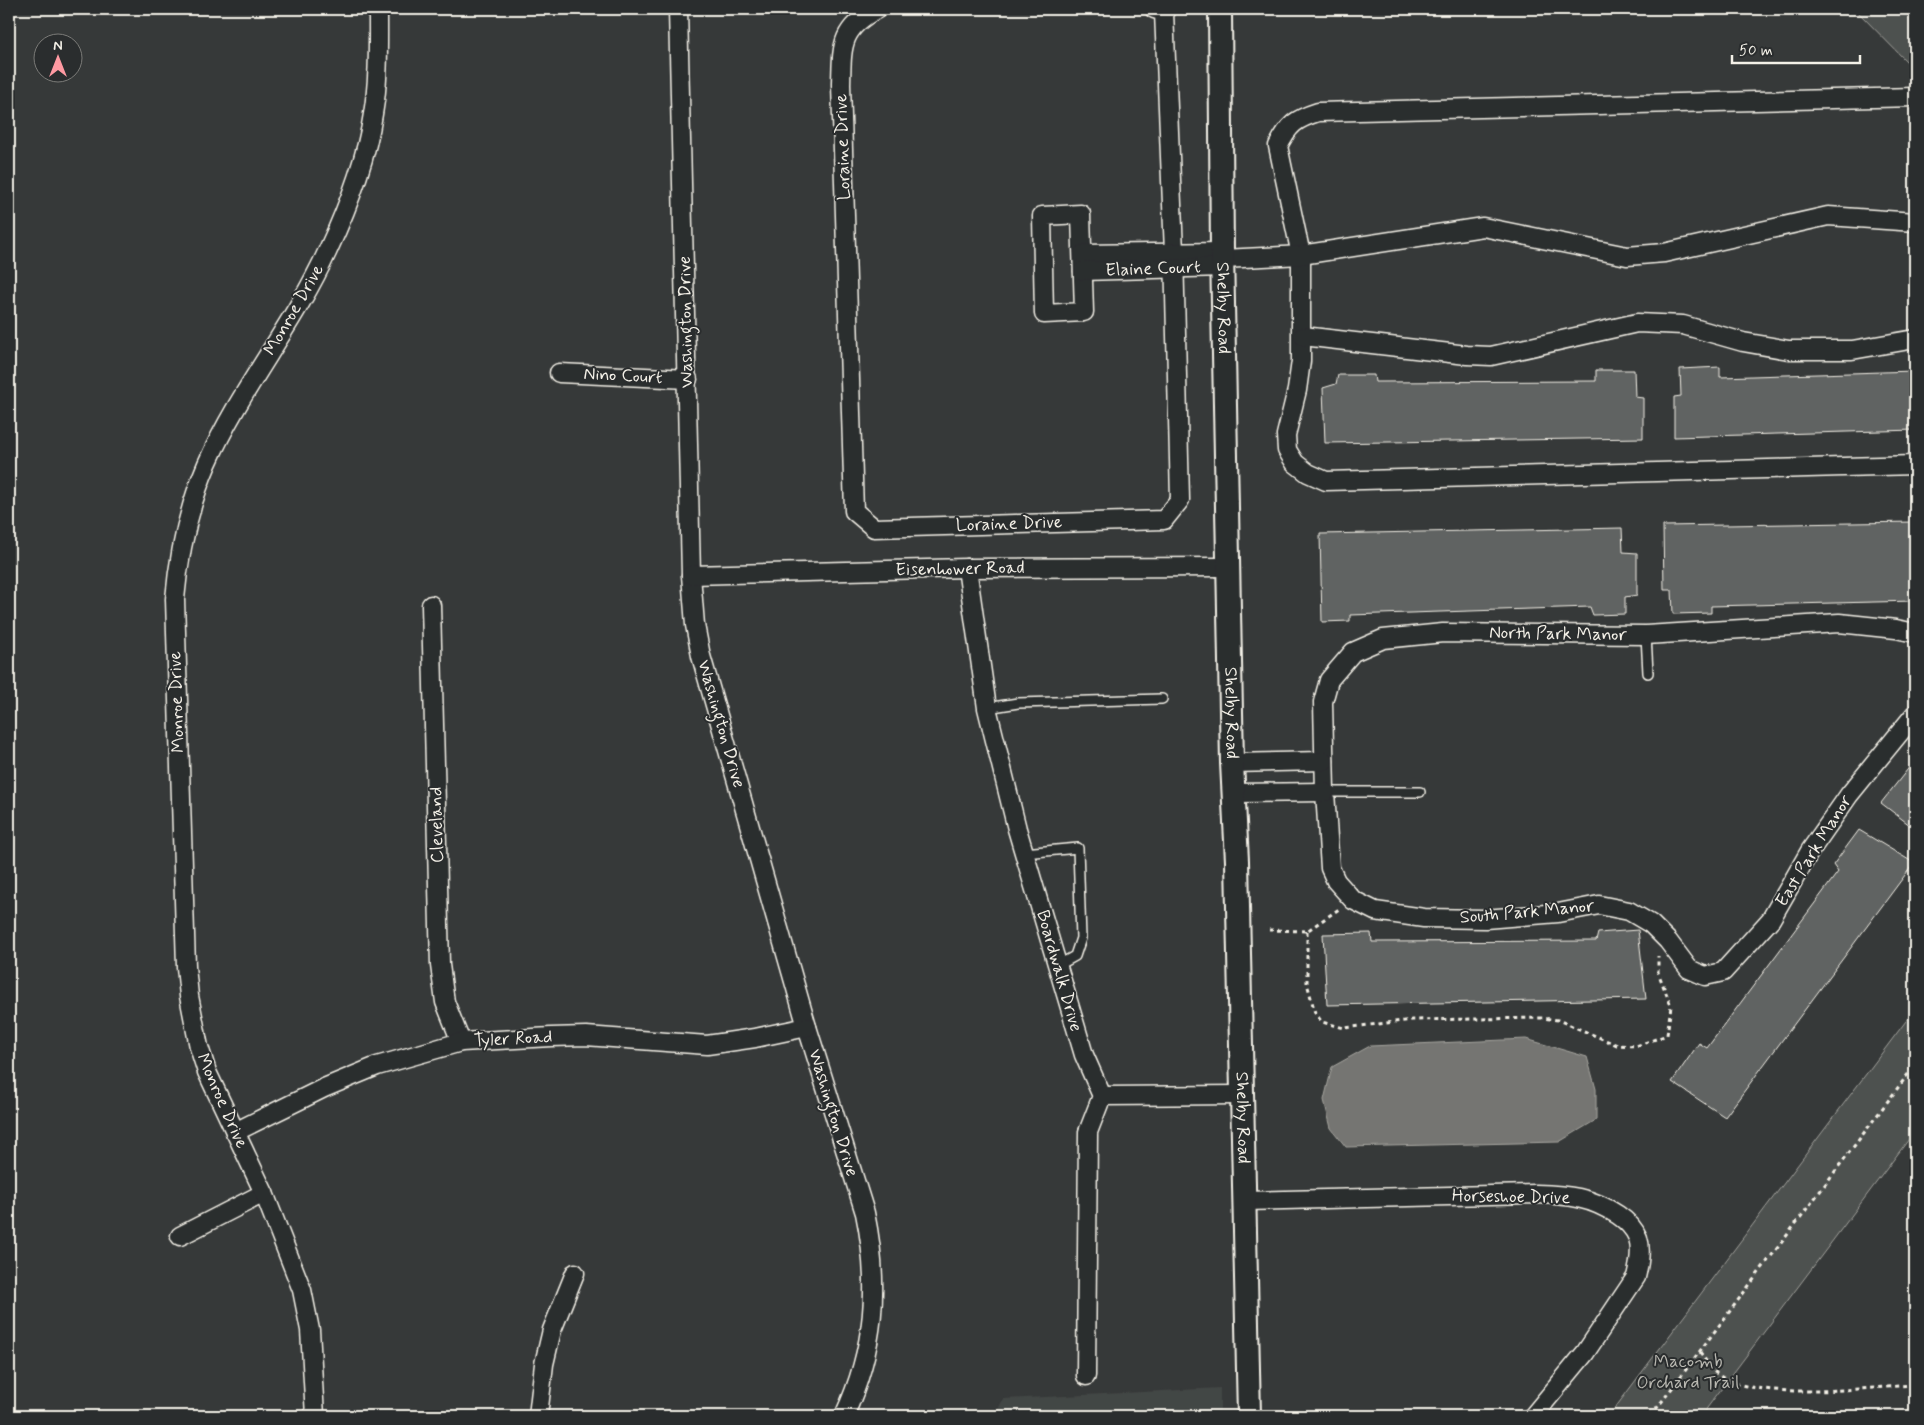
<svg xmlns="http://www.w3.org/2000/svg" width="1924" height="1425" viewBox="0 0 1924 1425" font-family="Mynerve,sans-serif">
<rect width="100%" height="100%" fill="#363939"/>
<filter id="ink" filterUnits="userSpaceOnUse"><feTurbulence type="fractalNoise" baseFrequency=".02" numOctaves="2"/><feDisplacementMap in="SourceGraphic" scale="10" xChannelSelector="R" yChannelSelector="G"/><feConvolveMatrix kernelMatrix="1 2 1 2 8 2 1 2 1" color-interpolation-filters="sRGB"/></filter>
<g filter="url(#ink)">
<path fill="#434645" d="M1220 1388V1416H995L1003 1399Z"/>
<g fill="#4e514f" stroke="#a1a19c">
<path d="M1855 9H1915V67H1912Z"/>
<path d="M1915 1009V1131L1701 1416H1609Z"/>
</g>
<path fill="#757572" stroke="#a8a7a1" d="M1526 1039 1587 1057 1596 1089V1120L1559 1142 1346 1147 1331 1128 1324 1100 1332 1067 1370 1046Z"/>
<g fill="#616362" stroke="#f4f1e8">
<path d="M1720 367V377L1915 371V430L1674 437V397L1681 396 1680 369Z"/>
<path d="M1596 370H1634L1635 397 1643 398V438L1325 443 1323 388 1336 384 1338 375H1374L1375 382 1596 381Z"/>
<path d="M1915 522V601L1711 606V613L1673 614 1672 590H1664L1663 526Z"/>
<path d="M1622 528 1623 552 1637 553V595L1625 597V614L1593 615 1590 607 1350 615V621L1322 622 1320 534Z"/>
<path d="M1915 760V829L1881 803Z"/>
<path d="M1859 830 1914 863 1725 1117 1672 1082 1699 1043 1707 1048 1838 872 1833 865Z"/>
<path d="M1638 930 1646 999 1327 1005 1323 934 1371 933 1372 942 1596 941 1598 933Z"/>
</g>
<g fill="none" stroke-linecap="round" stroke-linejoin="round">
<g stroke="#f4f1e8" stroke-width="12">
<g id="service">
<path d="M1646 635 1648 673"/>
<path d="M987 708 1018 703 1162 699"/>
<path d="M1325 792H1420"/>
<path d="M1024 853 1078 848 1081 938 1075 956 1057 966"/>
</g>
</g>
<g stroke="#f4f1e8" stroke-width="21">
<g id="minor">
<path d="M678 9 691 575 695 625 701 656 807 1027 865 1213C880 1285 875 1349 844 1416"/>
<path d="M877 9C840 29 842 46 841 84L854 511 874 528 1164 520 1180 500 1174 252 1164 12 1154 9"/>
<path d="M1915 97 1318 112C1296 119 1289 124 1278 146L1301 255V361L1297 390 1286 435 1287 450 1295 463 1308 473 1326 481 1915 465"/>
<path d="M1081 214 1084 312 1044 314 1042 216Z"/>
<path d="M1083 254 1222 252"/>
<path d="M1223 259 1301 255 1483 227 1627 256 1664 253 1828 216 1915 222"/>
<path d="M1083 271 1223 267"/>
<path d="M1303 336 1467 355 1491 356 1637 323 1683 325 1743 342 1789 350H1852L1915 339"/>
<path d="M559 373 688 379"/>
<path d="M967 568 987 708 1017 829 1084 1055 1102 1096 1088 1132 1086 1376"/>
<path d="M691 575 967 568 1229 567"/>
<path d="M431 605 440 965 445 1002 461 1042"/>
<path d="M1915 633 1896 629 1839 623 1646 635 1443 633 1383 639 1353 652 1329 680 1323 702 1325 792 1330 868 1336 881 1353 900 1375 911 1424 918 1485 919 1558 913 1599 905 1629 911 1651 924 1668 941 1689 969 1705 976 1723 972 1771 919 1810 851 1849 795 1915 714"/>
<path d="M1232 763 1324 761"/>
<path d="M1233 793 1325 792"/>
<path d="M1102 1096 1241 1095"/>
<path d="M235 1132 324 1088 377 1066 461 1042 551 1037 586 1036 707 1045 755 1038 807 1027"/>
<path d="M1245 1201 1536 1194C1568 1195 1591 1197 1618 1215 1627 1221 1634 1228 1638 1238 1642 1250 1639 1265 1636 1277L1585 1353 1533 1416"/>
<path d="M180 1236 264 1193"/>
<path d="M315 1416 310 1330 302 1290 264 1193 207 1072 199 1047 189 996 186 967 175 599C179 553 189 506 207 464 240 389 294 325 328 250 348 207 366 161 373 114 379 79 378 44 378 9"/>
<path d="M538 1416 544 1364 552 1330 575 1273"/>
</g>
</g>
<g stroke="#f4f1e8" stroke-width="26">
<g id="tertiary">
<path id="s1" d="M1220 9 1222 252 1232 763 1237 861 1249 1416"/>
</g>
</g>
<g stroke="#f4f1e8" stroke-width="3" stroke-dasharray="4 4" stroke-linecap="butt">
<path d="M1269 930 1307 931 1339 909"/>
<path d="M1307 931V983L1315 1013 1322 1022 1344 1028 1412 1020 1543 1018 1558 1020 1617 1045 1636 1046 1667 1035 1671 1006 1658 972V956"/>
<path d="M1700 1352C1705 1359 1710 1368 1716 1373 1750 1403 1871 1387 1915 1385"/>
<path d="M1651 1416 1915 1065"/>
</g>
<use href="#service" stroke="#2a2d2e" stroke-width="9"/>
<use href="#minor" stroke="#2a2d2e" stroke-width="18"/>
<use href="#tertiary" stroke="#2a2d2e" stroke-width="22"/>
</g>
</g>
<g text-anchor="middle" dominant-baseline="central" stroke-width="4" stroke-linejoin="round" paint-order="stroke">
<g font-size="18" fill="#f4f1e8" stroke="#2a2d2e">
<text transform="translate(843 147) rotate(-92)">Loraine Drive</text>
<text transform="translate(1153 269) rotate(-2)">Elaine Court</text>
<text stroke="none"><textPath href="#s1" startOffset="299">Shelby Road</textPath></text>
<text transform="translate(294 310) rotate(-60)">Monroe Drive</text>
<text transform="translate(686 322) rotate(-91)">Washington Drive</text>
<text transform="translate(623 376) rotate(3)">Nino Court</text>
<text transform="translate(1009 524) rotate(-2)">Loraine Drive</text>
<text transform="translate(960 569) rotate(-1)">Eisenhower Road</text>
<text transform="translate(1558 634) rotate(1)">North Park Manor</text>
<text transform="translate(177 702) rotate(-92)">Monroe Drive</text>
<text stroke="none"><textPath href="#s1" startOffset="704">Shelby Road</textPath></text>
<text transform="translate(721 724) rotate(74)">Washington Drive</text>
<text transform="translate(437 825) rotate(-91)">Cleveland</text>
<text transform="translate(1814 851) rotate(-58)">East Park Manor</text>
<text transform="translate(1527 912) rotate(-5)">South Park Manor</text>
<text transform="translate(1059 971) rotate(74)">Boardwalk Drive</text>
<text transform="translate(513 1039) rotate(-3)">Tyler Road</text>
<text transform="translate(222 1101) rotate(66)">Monroe Drive</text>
<text transform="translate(833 1113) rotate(73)">Washington Drive</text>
<text stroke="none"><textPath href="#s1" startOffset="1109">Shelby Road</textPath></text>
<text transform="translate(1511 1197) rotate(1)">Horseshoe Drive</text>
</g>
<g font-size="18" fill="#bab9b2" stroke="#2a2d2e">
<text x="1688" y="1362">Macomb<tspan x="1688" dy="21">Orchard Trail</tspan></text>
</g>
</g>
<rect width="1924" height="1425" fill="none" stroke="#2a2d2e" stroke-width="30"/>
<rect x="15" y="15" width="1894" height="1395" fill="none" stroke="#f4f1e8" stroke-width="2" filter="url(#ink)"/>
<g transform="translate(58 58)"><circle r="24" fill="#2a2d2e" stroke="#7b7b78"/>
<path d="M0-4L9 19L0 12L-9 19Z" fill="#ff9aa2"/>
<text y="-8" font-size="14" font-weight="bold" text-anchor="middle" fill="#f4f1e8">N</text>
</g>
<path d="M1732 55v8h128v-8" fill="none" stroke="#f4f1e8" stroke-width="2.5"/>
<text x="1739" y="55" font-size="15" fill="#f4f1e8" stroke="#2a2d2e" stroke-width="4" paint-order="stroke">50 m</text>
</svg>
